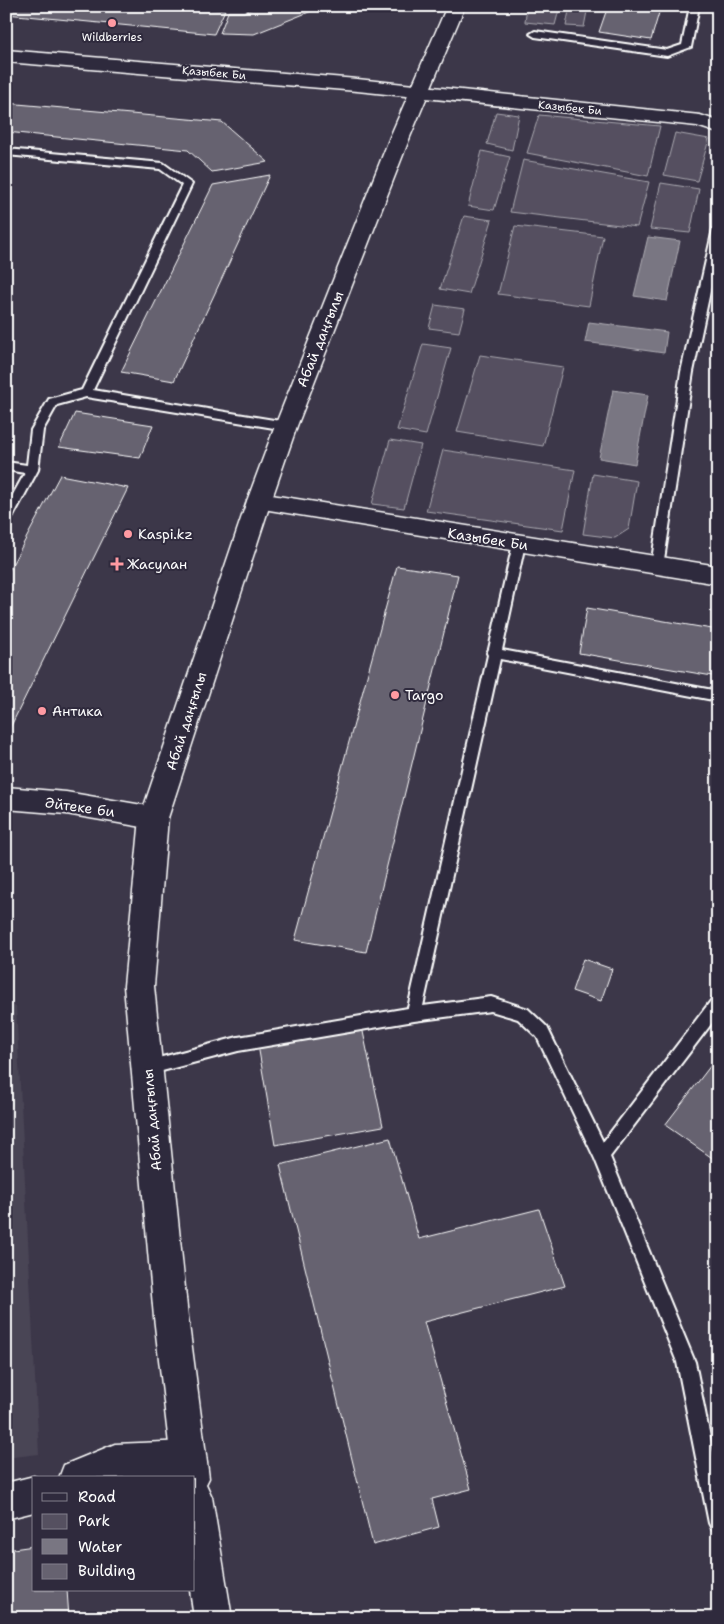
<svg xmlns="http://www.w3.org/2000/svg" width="724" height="1624" viewBox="0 0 724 1624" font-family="'Shantell Sans',sans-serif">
<rect width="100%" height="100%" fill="#3c3749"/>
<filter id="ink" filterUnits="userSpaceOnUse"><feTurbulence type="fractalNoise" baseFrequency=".02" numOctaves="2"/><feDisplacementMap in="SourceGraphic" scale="10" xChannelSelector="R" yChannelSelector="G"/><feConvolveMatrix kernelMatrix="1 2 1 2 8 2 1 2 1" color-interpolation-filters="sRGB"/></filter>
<g filter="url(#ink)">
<path fill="#494455" d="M6 1004 16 1006 39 1454 6 1458Z"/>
<g fill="#555060" stroke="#aaa8b0">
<path d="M527 6H560L555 25 525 22Z"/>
<path d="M570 6H588L584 27 566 26Z"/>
<path d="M496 112 519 115 512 150 487 144Z"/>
<path d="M539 115 660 126 648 176 527 153Z"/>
<path d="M675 133 709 139 697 181 664 175Z"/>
<path d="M482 151 510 157 494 210 468 206Z"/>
<path d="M523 160 649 182 637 227 510 212Z"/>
<path d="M661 183 699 189 690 233 650 229Z"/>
<path d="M464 216 492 220 469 294 440 289Z"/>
<path d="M515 226 603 236 589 306 498 294Z"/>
<path d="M435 305 465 309 459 332 429 328Z"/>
<path d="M423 344 451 348 426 435 397 430Z"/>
<path d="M480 355 563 367 543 446 457 432Z"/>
<path d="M390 440 421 445 404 508 372 504Z"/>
<path d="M443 450 575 470 563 530 426 511Z"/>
<path d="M593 474 637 481 629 529 615 538 583 534Z"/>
</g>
<g fill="#797682" stroke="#afadb4">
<path d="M648 237 680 241 667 301 634 296Z"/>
<path d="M589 322 667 332 664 353 585 342Z"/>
<path d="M613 390 648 395 635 464 599 458Z"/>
</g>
<g fill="#666270" stroke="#fff">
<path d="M6 6H183L225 10 214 34 6 14Z"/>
<path d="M259 6H324L254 34 220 33 228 12H244Z"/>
<path d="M608 6H661L651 40 599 32Z"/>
<path d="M6 103 222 122 268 162 212 172 188 150 6 132Z"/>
<path d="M270 175 174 381 121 372 213 185Z"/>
<path d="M75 413 153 425 140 458 59 447Z"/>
<path d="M60 475 128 488 9 730H6V576Z"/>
<path d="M397 566 458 575 366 952 295 940Z"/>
<path d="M587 608 718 630V677L579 653Z"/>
<path d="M583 959 612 969 601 1001 572 991Z"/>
<path d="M362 1027 383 1126 275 1145 258 1045Z"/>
<path d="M718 1056V1162L665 1125Z"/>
<path d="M390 1138 419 1239 539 1209 565 1286 424 1322 471 1489 432 1499 439 1527 373 1545 280 1165Z"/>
<path d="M34 1546V1590H67L69 1618H6V1550Z"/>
</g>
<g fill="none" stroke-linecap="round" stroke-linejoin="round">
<g stroke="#fff" stroke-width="4">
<g id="service">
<path d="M690 6H699L691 47 667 56 535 37 530 34 535 31 667 50 682 45Z"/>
<path d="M6 149 163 163 192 184 93 390 286 422 292 426 290 429 286 430 86 397 57 405 43 430 38 470 10 522 6 523V507L25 473 6 470V462L27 465 31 430 49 399 82 390 182 185 160 169 6 155Z"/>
<path d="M718 226V254L693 372 663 566 657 570 651 566 681 372 713 229Z"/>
<path d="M519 540 525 544 502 650 718 691V701L500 659 423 1006 491 997 528 1009 547 1027 603 1142 713 998 718 996V1015L610 1157 695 1362 718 1477V1532L712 1529 709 1523 677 1362 595 1159 537 1037 518 1019 491 1011 414 1021 238 1051 147 1075 142 1073 139 1068 142 1063 147 1061 238 1037 408 1008 488 655 487 653 489 649 513 544Z"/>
</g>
</g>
<g stroke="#fff" stroke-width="3">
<g id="minor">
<path d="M188 1441 200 1447 206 1459 200 1471 188 1477 59 1478 64 1465 115 1444Z"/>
<path d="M34 1476 38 1478H34V1512L6 1519V1483Z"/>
</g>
</g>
<g stroke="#fff" stroke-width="3">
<g id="tertiary">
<path d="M6 50 357 79 700 115 718 121V133L697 126 357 91 6 62Z"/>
<path d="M259 493 718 566V584L251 507 247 501 251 495Z"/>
<path d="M6 787 66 792 154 807 164 810 168 818 164 826 154 829 66 814 6 809Z"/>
</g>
</g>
<g stroke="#fff" stroke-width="3">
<path id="primary" d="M447 6H465L410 137 297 426 271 501 168 818 154 986 188 1317 209 1478 206 1484 212 1497 232 1618H194L190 1590H194V1478H173L154 1317 124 986 140 818 247 501 275 426 390 137Z"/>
</g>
<use href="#service" fill="#2f2a3d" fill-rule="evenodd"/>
<use href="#minor" fill="#2f2a3d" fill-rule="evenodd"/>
<use href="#tertiary" fill="#2f2a3d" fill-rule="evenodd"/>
<use href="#primary" fill="#2f2a3d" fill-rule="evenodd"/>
</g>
</g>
<g fill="#ff9aa2" stroke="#2f2a3d" stroke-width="2">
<circle cx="112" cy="23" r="5"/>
<circle cx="128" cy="534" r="5"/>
<path d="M114.5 556.5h5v5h5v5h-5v5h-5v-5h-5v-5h5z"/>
<circle cx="395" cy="695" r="5"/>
<circle cx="42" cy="711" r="5"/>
</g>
<g text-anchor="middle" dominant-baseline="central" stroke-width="4" stroke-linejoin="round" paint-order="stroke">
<g font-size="11" fill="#fff" stroke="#2f2a3d">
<text x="112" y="37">Wildberries</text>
</g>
<g font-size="11" fill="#fff" stroke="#2f2a3d">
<text transform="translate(214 73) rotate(5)">Қазыбек Би</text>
<text transform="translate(570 108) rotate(6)">Казыбек Би</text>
</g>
<g font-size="14" fill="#fff" stroke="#2f2a3d">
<text transform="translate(320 339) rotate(-68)">Абай даңғылы</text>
<text transform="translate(488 539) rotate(9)">Казыбек Би</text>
<text transform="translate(186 721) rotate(-72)">Абай даңғылы</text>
<text transform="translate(80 807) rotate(8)">Әйтеке би</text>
<text transform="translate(152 1120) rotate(-95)">Абай даңғылы</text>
</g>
<g font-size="14" fill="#fff" stroke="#2f2a3d" text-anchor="start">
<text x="138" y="534">Kaspi.kz</text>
<text x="127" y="564">Жасулан</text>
<text x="405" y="695">Targo</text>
<text x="52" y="711">Антика</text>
</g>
</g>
<rect width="724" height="1624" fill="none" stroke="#2f2a3d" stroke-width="25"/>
<rect x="12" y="12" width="699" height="1599" fill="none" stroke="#fff" stroke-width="2" filter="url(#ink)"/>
<rect x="32" y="1476" width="162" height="115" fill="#2f2a3d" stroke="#827f8b"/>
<rect x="42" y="1493" width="25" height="8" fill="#2f2a3d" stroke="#827f8b"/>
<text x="78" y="1502" font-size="15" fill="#ffffff">Road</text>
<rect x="42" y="1514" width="25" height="15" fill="#555060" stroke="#827f8b"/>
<text x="78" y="1526" font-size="15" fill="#ffffff">Park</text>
<rect x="42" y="1539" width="25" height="15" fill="#797682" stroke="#827f8b"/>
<text x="78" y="1552" font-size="15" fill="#ffffff">Water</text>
<rect x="42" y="1564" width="25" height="15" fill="#666270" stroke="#827f8b"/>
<text x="78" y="1576" font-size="15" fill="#ffffff">Building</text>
</svg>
